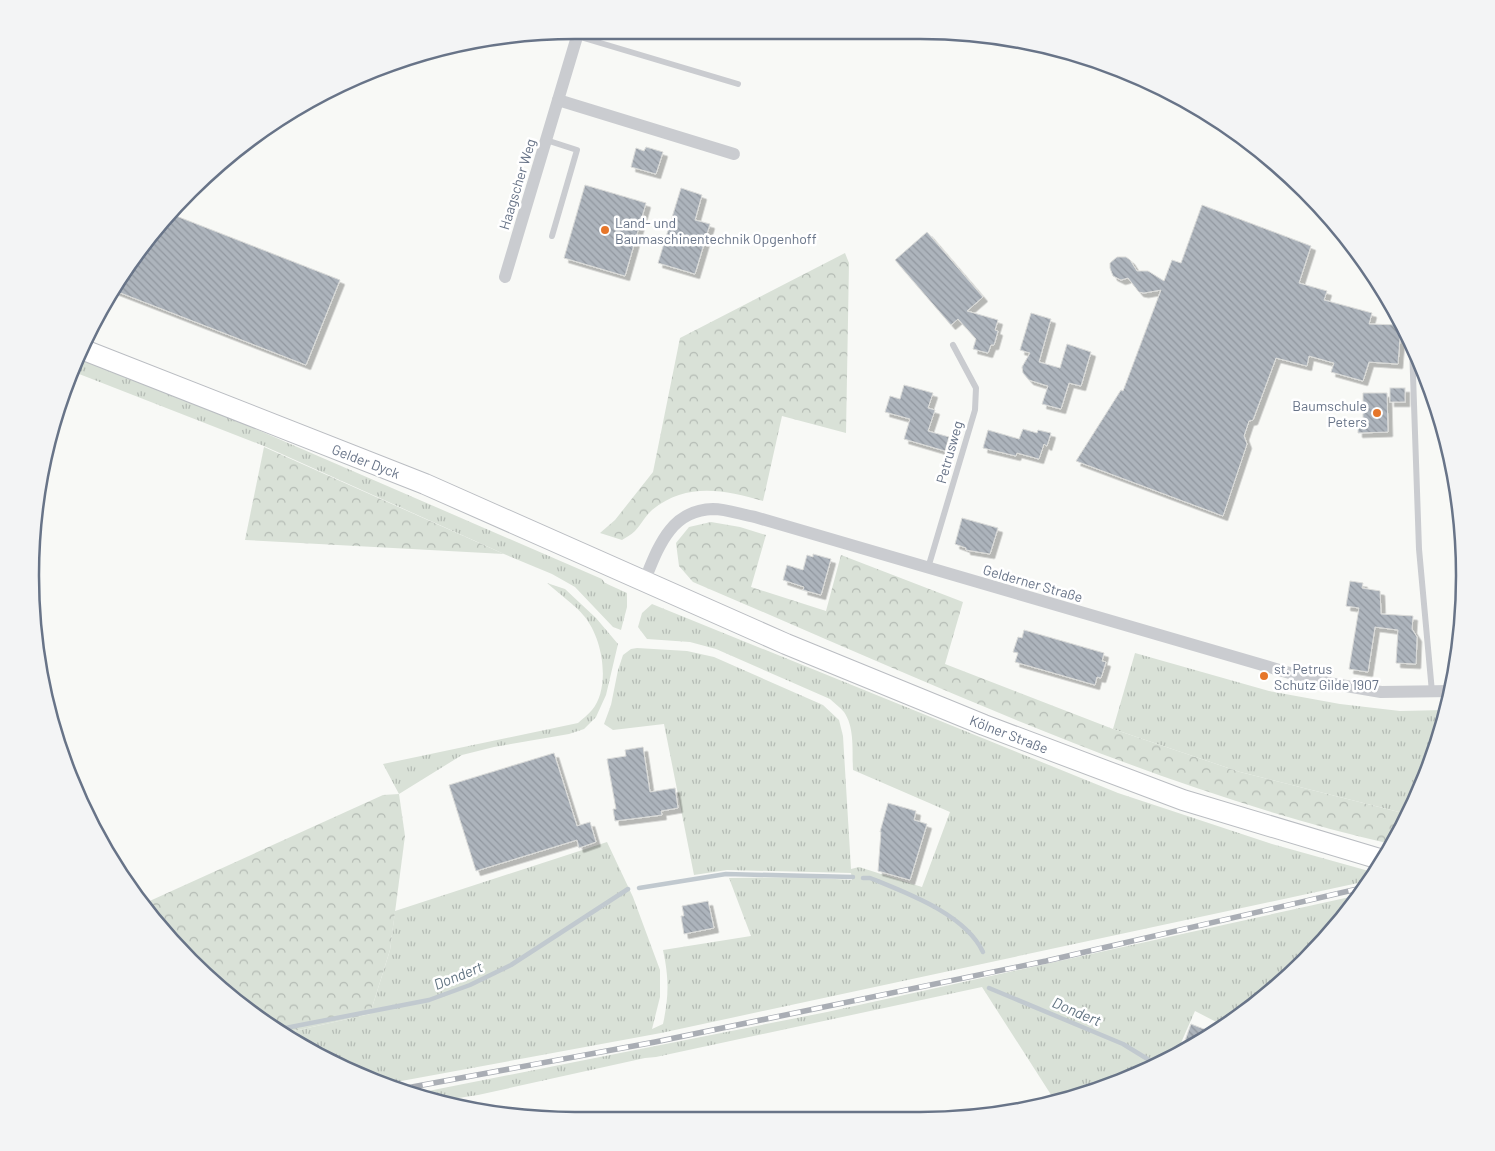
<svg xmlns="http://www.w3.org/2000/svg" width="1495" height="1151" viewBox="0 0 1495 1151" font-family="Barlow,sans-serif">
<defs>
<pattern id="grass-tufts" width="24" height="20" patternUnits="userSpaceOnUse" patternTransform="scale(1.25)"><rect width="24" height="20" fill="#d9e1d7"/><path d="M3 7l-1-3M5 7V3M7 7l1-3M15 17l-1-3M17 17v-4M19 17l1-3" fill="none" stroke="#b4bbb4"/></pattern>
<pattern id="forest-crowns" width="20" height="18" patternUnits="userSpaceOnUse" patternTransform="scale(1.25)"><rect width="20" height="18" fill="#d9e1d7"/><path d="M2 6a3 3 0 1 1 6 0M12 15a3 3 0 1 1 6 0" fill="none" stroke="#b4bbb4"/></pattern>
<pattern id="building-back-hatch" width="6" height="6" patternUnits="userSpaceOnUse" patternTransform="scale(1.25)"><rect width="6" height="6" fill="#adb4bc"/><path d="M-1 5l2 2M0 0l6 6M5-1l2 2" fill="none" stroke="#91979f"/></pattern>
<filter id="shadow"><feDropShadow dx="4.5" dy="4.5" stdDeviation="0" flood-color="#0004"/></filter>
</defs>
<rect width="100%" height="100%" fill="#f8f9f6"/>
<g fill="url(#grass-tufts)">
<path d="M80 358 242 423 602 579 605 583 627 593V607L621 630 613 627 575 587 552 574 504 554 264 446 74 372Z"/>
<path d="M547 583 565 589 596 618 618 644 606 695 596 717 584 729 569 734 494 747 462 755 399 794 383 764 578 723C582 719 588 715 592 710 611 687 603 638 584 616 574 604 559 594 547 583Z"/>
<path d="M652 604 1118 793 1272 844 1376 873 1372 880 661 1033 385 1084 367 1080 281 1034 370 1014 390 950 395 911 607 842 633 897 660 970V997L652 1029 663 1024C669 996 669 978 663 950L751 936 729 878 801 877 852 880 851 873 727 870 694 875 664 724 613 730 604 724 611 705 618 670 623 655 631 649 637 648 687 651 714 657 823 705 839 720 843 736 851 869 859 867 922 887 950 812 853 770C852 751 855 728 844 712 840 707 834 703 830 699L716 649 690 642 647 639 638 627 642 613Z"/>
<path d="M1135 653 1269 691 1340 704 1400 711 1446 710 1423 785 1407 814 1240 772 1113 729Z"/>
<path d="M1359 895 1305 961 1226 1027 1195 1011 1177 1052 1095 1092 1055 1101 982 987 656 1057 645 1058 478 1095 445 1100 418 1093 827 1012Z"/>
</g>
<g fill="url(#forest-crowns)">
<path d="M845 253 849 263 846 433 782 416 763 501C724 490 687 482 652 510 645 516 641 525 635 531 631 535 626 537 622 540L600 533 615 520 653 472 680 338Z"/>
<path d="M264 447 504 554 245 540Z"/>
<path d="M711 522 740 527 766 535 751 587 826 611 841 555 963 602 945 664 1113 729 1240 772 1407 814 1391 844C1148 788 922 679 693 582L679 566 676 543 689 527Z"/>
<path d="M399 794 405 836 390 950 370 1014 281 1034 273 1029 190 961 143 904 383 795Z"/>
</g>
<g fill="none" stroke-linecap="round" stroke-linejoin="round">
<g stroke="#c1c9cf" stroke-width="4.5">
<path d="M863 878H870C907 893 965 914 983 952"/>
<path d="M639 888 726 874 853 877"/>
<path d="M989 988 1123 1044 1154 1063"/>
<path d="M275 1030 429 1000 470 985 511 965 628 889"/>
</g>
</g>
<g fill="url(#building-back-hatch)" stroke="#dadbd9" filter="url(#shadow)">
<path d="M646 147 663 152 656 174 631 167 636 148 644 151Z"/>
<path d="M585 185 646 203 625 276 564 258Z"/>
<path d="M681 188 702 195 695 220 710 224 695 274 658 263Z"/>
<path d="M1202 205 1311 246 1299 283 1327 291 1324 300 1372 313 1369 324 1401 325 1398 364 1369 362 1363 381 1331 372 1334 363 1309 356 1307 366 1276 358 1253 420 1249 421 1244 436 1247 444 1223 516 1076 461 1121 390 1123 391 1161 290 1144 293 1139 292 1128 278 1121 280 1113 276 1110 268V263L1117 257H1126L1130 260 1137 271H1148L1164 281 1172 260 1181 263Z"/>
<path d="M171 214 340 280 306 365 113 290Z"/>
<path d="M927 232 983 297 967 311 998 320 995 330 998 331 994 345H991L988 353 973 349 976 339 958 319 951 325 895 260Z"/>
<path d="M1031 313 1051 319 1039 362 1060 368 1067 344 1091 352 1081 386 1069 383 1061 409 1042 404 1048 386 1029 380 1023 373 1022 367 1030 353 1020 350Z"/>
<path d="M904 385 933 393 928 408 935 410 928 431 949 437 945 451 904 439 910 419 885 412 890 396 900 399Z"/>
<rect x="1390" y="388" width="15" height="14"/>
<path d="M1363 393H1387L1388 432 1358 433V422H1363Z"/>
<path d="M1023 429 1037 433 1038 430 1051 433 1047 446 1044 444 1039 459 1017 453 1016 456 983 448 988 430 1019 439Z"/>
<path d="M962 518 998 528 990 554 966 550V548L955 544Z"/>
<path d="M813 554 831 559 821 595 803 590 804 587 783 580 787 565 803 570 807 555 813 557Z"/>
<path d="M1350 581 1363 583 1362 588 1380 591 1381 614 1413 616 1412 629 1417 637 1416 664 1396 663 1398 630 1375 627 1368 672 1349 669 1359 608 1346 606Z"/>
<path d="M1024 630 1104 653 1102 661 1106 662 1101 678 1097 677 1095 685 1015 662 1018 653 1013 652 1018 637 1022 638Z"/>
<path d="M643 747 650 792 675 788 678 808 661 811 662 815 615 821 613 809H616L607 759 626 756 625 750Z"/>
<path d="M554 753 577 826 590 822 596 842 579 848 577 840 476 871 449 785Z"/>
<path d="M888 803 916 811 914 820 927 824 910 880 878 871 881 832H880Z"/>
<path d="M708 901 714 928 684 934 681 916H684L682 906Z"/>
<path d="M1191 1024 1201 1028 1216 1033 1182 1049Z"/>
</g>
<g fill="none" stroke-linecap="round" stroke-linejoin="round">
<g stroke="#babdc2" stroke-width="22">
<path id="primary" d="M84 350 425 484 786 644 984 725 1183 800 1383 860"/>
</g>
<g stroke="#caccd0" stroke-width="6">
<path d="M577 36 738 84"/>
<path d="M546 140 577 150 552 236"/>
<path d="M1412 346 1419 549 1432 692"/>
<path d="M928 568 975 410 976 388 953 345"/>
</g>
<g stroke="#caccd0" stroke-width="12">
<path d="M558 100 734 154"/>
<path d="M505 277 579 30"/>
<path d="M644 582C658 548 670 510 713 509 727 509 742 515 755 517L1317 681 1381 692 1452 691"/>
</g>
<use href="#primary" stroke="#fff" stroke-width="20"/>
<g stroke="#a9adb4" stroke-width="5.5">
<path id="rail" d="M401 1089 655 1042 1046 961 1366 887"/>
</g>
<use href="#rail" stroke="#fff" stroke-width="4" stroke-dasharray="11" stroke-linecap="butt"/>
</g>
<g fill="#e6762a" stroke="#fff" stroke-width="2">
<circle cx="605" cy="230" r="5"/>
<circle cx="1377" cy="413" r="5"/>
<circle cx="1264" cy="676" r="5"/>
</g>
<g text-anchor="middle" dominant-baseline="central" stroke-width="5" stroke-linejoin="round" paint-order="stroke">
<g font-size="14" fill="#687488" stroke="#fff">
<text transform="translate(517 184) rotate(-73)">Haagscher Weg</text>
<text transform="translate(949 452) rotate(-74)">Petrusweg</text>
<text transform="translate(366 461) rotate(21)">Gelder Dyck</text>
<text transform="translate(1033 583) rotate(16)">Gelderner Straße</text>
<text transform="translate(1009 734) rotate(21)">Kölner Straße</text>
</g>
<g font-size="14" fill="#687488" stroke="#fff" text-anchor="start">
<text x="615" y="222">Land- und<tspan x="615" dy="16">Baumaschinentechnik Opgenhoff</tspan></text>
<text x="1367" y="405" text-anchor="end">Baumschule<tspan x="1367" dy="16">Peters</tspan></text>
<text x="1274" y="668">st. Petrus<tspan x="1274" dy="16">Schutz Gilde 1907</tspan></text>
</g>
<g font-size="15" font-style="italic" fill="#637583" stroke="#fff">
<text transform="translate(458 975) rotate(-22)">Dondert</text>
<text transform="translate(1077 1011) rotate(23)">Dondert</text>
</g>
</g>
<path d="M0 0H1495V1151H0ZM575 39H920A536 536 0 0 1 1456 575V576A536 536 0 0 1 920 1112H575A536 536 0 0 1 39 576V575A536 536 0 0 1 575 39Z" fill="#f3f4f5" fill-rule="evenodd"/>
<path fill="none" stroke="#687488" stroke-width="2.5" d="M575 39H920A536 536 0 0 1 1456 575V576A536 536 0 0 1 920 1112H575A536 536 0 0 1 39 576V575A536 536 0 0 1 575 39Z"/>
</svg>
